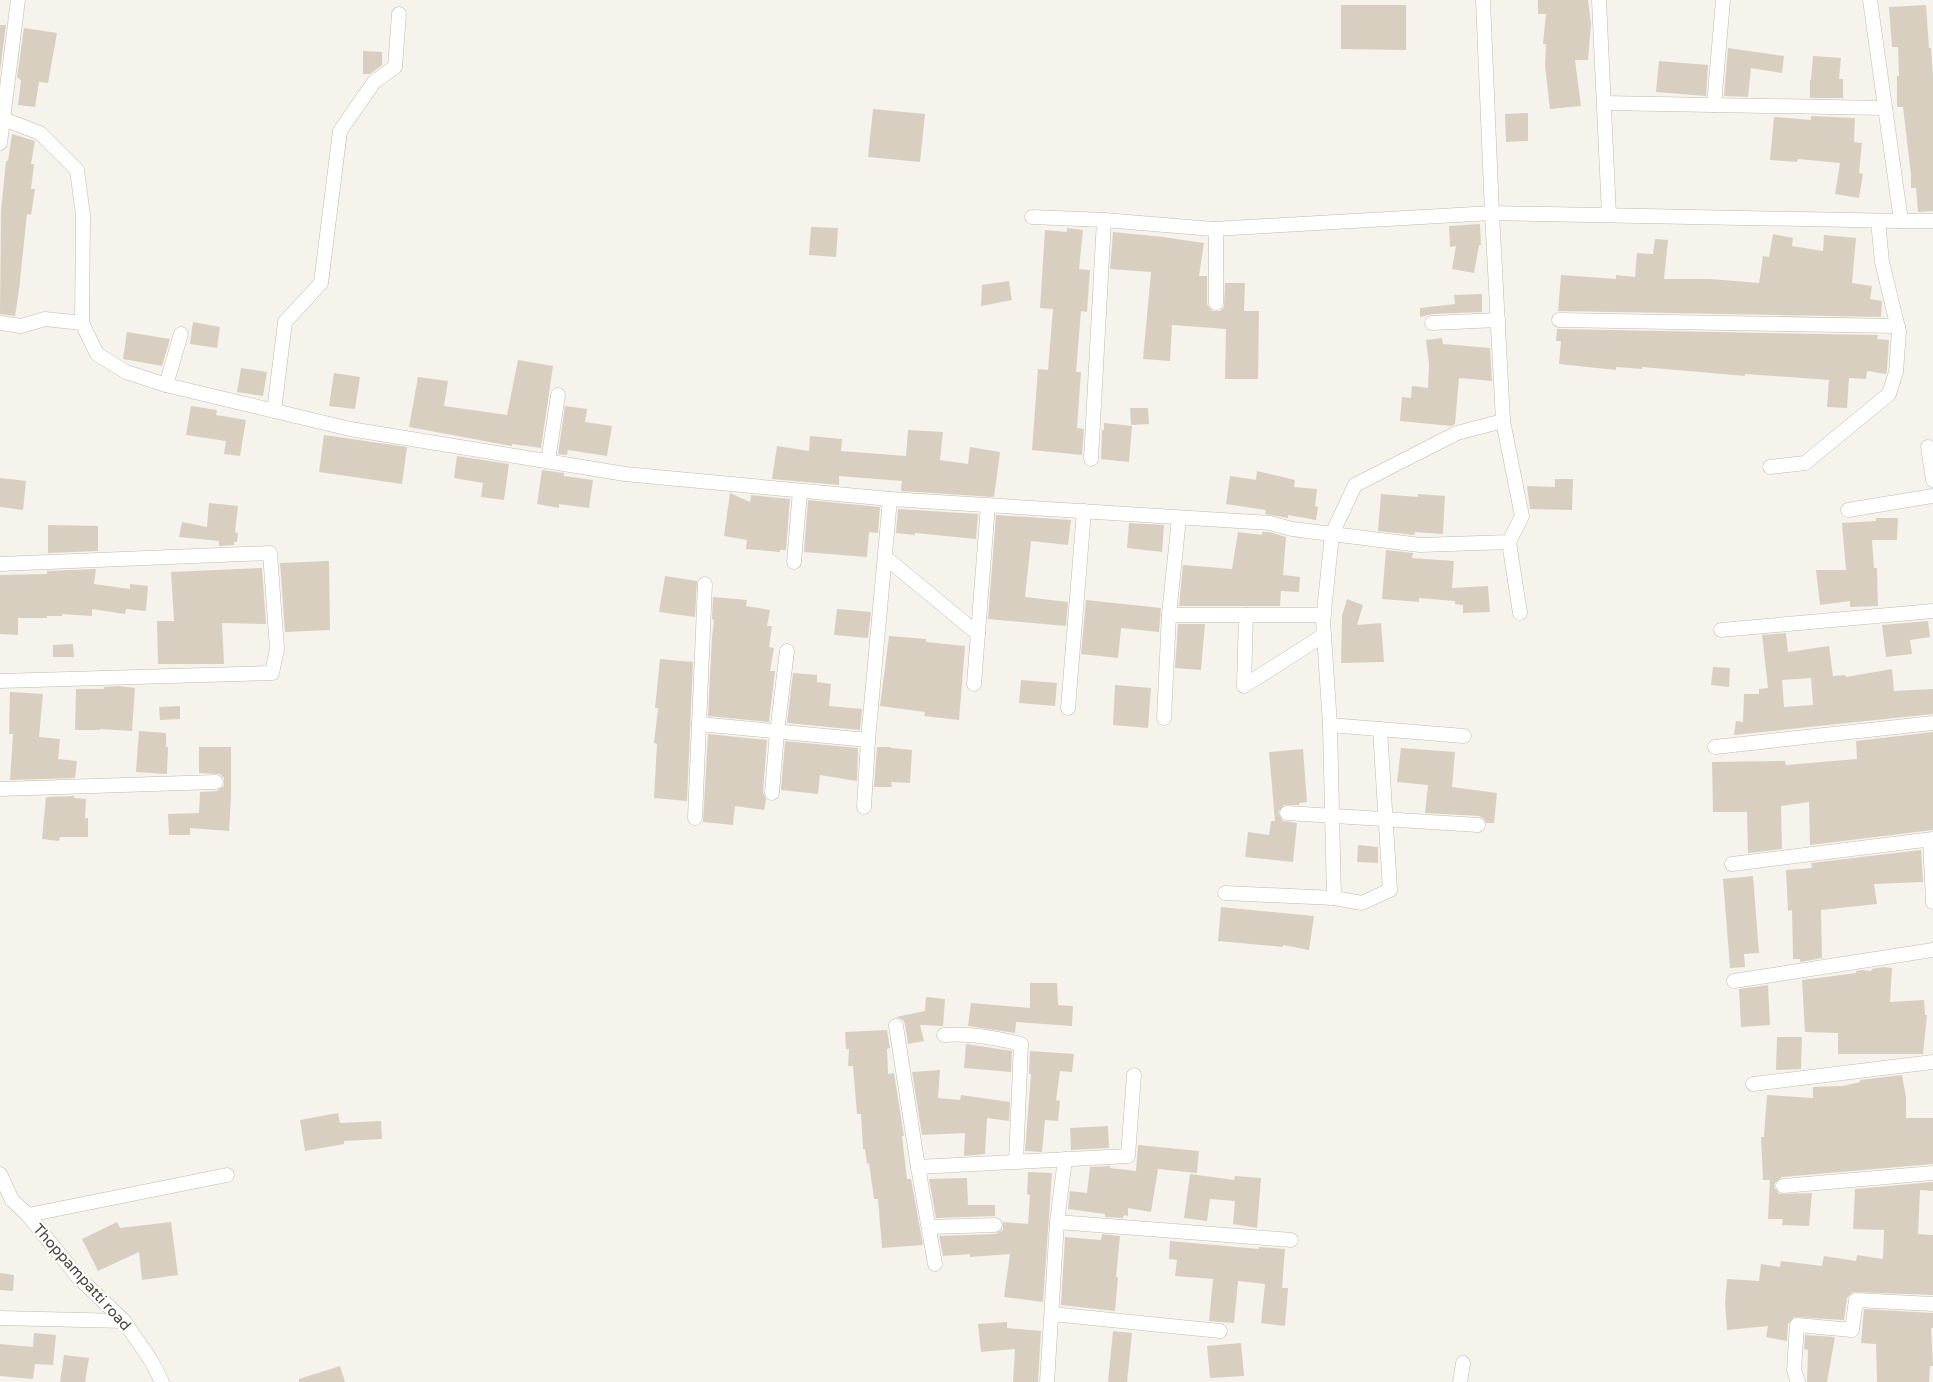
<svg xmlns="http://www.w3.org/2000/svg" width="1933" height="1382" viewBox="0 0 1933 1382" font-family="'Varela Round',sans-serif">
<rect width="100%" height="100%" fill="#f6f3ec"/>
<g fill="#d8cfc1" fill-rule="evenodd">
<path d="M1538 0H1588L1591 24 1588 60H1575L1581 106 1550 109 1545 66 1546 44H1543L1546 14H1538Z"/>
<path d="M1341 5H1406V50L1341 49Z"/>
<path d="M1926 5 1929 48H1931L1933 76V211L1918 212 1916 188H1911V175L1903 107H1897V76H1899L1898 47H1892L1889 7Z"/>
<path d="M0 25H6L0 71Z"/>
<path d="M24 28 57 33 48 83 39 82 35 107 18 105 21 80 17 77Z"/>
<path d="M1728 48 1784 56 1782 73 1751 68 1748 97 1724 96Z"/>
<path d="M363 51 382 52V65L370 74H363Z"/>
<path d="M1813 56 1841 58 1839 79H1843V98H1810V80H1811Z"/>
<path d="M1659 61 1708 65 1706 96 1656 92Z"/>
<path d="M873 109 925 114 920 162 868 157Z"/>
<path d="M1528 113V141L1506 142 1505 114Z"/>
<path d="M1811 116 1855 118 1854 142 1862 143 1859 173 1863 174 1859 198 1835 194 1840 163 1798 159 1797 162 1770 160 1774 117 1811 120Z"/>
<path d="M12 134 35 141 31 164H34L31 189H35L31 215 27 214 19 290 15 316 0 314 1 211 6 161H8Z"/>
<path d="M1480 224 1481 245H1479L1474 273 1452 269 1456 246 1450 247 1449 226Z"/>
<path d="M811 227 838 228 836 257 809 255Z"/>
<path d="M1067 228 1083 230 1079 269 1090 270 1087 312 1081 311 1076 372H1081L1077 428 1084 429 1082 455 1032 450 1038 369 1048 370 1053 309 1040 308 1045 230 1067 232Z"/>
<path d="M1113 232 1163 237 1204 243 1199 276H1207V304L1212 311H1220L1224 307 1225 283H1245L1244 311H1259L1258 379H1225L1226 329 1172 325 1170 361 1143 359 1151 272 1110 269Z"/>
<path d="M1773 234 1793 238 1792 246 1823 251 1824 235 1856 238 1852 283 1872 286 1870 299 1882 301 1881 317 1558 311 1561 275 1616 279V275L1635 277 1637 253 1653 254 1655 239 1668 240 1664 279H1710L1759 283 1763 256 1769 257Z"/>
<path d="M1009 281 1012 300 981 306 982 285Z"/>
<path d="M1482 294V312L1432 314 1420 317V308L1455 304 1454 295Z"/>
<path d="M193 322 220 327 217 348 190 344Z"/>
<path d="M1557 329 1878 335 1877 339 1889 340 1887 370 1886 374 1867 371 1866 379 1849 378 1847 408 1827 407 1829 380 1745 374V376L1642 367V369L1616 367V370L1559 364 1561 341H1556Z"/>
<path d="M127 332 170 339 162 366 123 359Z"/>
<path d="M1442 338 1443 344 1490 348 1492 381 1459 378 1455 424 1451 426 1400 421 1402 397 1411 398 1412 386 1428 388 1429 364 1426 340Z"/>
<path d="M518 360 553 366 541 448 512 444V446L409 427 418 377 448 381 444 406 507 415Z"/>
<path d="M241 368 267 372 263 396 237 392Z"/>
<path d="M334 373 360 377 355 409 329 406Z"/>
<path d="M191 406 217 410 216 415 246 420 240 456 224 454 226 441 186 435Z"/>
<path d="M565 406 587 409 585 422 612 426 607 456 568 450 567 455 558 454Z"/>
<path d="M1130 408H1148L1149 424 1131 425Z"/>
<path d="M1104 423 1132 426 1129 462 1101 459 1102 430H1104Z"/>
<path d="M908 430 943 432 940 460 968 464 970 447 1000 452 994 497 901 491 902 481 839 476V485L772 479 777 446 809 451 810 436 842 439 841 451 906 456Z"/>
<path d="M324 435 407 447 402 484 319 472Z"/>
<path d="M457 456 509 464 504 500 481 497 483 483 454 478Z"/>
<path d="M542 470 564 473V476L593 480 589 508 559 504V508L537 504Z"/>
<path d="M1257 471 1295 480 1294 487 1317 489 1315 506 1318 507 1316 520 1288 515V518L1265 514 1266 510 1226 504 1230 476 1256 480Z"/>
<path d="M0 478 26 481 23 510 0 507Z"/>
<path d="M1555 479H1573L1572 510 1530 509 1527 486 1555 487Z"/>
<path d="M730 493 750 502 751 495 790 499 786 550H780V552L746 549 747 540 724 536Z"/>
<path d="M1381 494 1418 497V494L1445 496 1443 534 1415 532 1414 535 1378 531Z"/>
<path d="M808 500 880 507 878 533 869 532 867 557 804 552Z"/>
<path d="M209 503 238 506 235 532 238 533 237 542H234V545L219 546V541L179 537 182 522 207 527Z"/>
<path d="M898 509 978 514 976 539 915 533V535L896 533Z"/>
<path d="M996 515 1071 520 1068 545 1031 541 1025 597 1068 602 1066 626 988 619Z"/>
<path d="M1876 518H1898L1897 540H1872L1874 568H1877L1878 606 1850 607V601L1820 605 1816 570H1846L1842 523 1876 521Z"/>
<path d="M1129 523 1164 525 1162 552 1127 548Z"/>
<path d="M48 525 98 526V551L48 553Z"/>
<path d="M1238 532 1262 535V532H1269L1286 537 1283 575 1300 577 1299 592 1281 591 1280 606H1179L1183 565 1232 569Z"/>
<path d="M1386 550 1413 553 1412 558 1454 561 1452 588 1488 586 1490 612 1463 613V605L1455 604V601L1419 598V602L1382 599Z"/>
<path d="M329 561 330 630 285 632 280 563Z"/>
<path d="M262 568 266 624 222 623 224 664H158L157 621H174L171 572Z"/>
<path d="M96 569 94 584 130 589V584L148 586 146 611 126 609 125 614 92 609V616L62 614V616H47V618H18V635L0 634V575L47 574V571Z"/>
<path d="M665 576 697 581 695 617 659 612Z"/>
<path d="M713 597 747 600 746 606 770 610 767 626H772L769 647 774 648 770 671H775L769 722 708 716 712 637 714 620 712 619Z"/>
<path d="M1347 599 1363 605 1357 625 1381 623 1384 662 1341 663 1342 616Z"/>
<path d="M1086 600 1161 608 1159 632 1121 628 1118 658 1081 654Z"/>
<path d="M837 609 871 612 868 638 834 635Z"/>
<path d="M1928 621 1930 637 1910 640 1912 654 1886 657 1882 625Z"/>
<path d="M1178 624H1205L1201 670 1175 668Z"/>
<path d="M1786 633 1788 652 1829 646 1833 676 1845 675 1846 677 1892 669 1894 691 1933 689V714L1734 735 1736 721 1743 722 1744 694H1759V689L1768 688 1762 635ZM1811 678 1813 705 1784 707 1782 680Z"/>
<path d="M889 636 926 639V642L965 646 959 720 924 716 925 712 880 706Z"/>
<path d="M73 644 74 657H53V645Z"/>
<path d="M660 659 693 662 687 801 654 798 657 744 654 743 658 708H655Z"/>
<path d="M1713 667 1730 668 1729 687 1711 685Z"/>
<path d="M793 673 817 675V682L831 684 829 706 862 709 860 730 787 723Z"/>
<path d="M1021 680 1057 683 1055 706 1019 703Z"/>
<path d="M1115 685 1151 688 1148 728 1113 725Z"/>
<path d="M119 686 135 688 132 731 100 729V730H75L76 689H104V687Z"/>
<path d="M10 692 43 694 39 737 60 739 58 759 77 761 75 778 10 780 13 734H9Z"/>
<path d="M180 706V719L160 720 159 707Z"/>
<path d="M139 731 166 733V747H168L167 774 136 772Z"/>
<path d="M1933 732V830L1810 845 1809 802 1781 806 1782 849 1748 853 1747 812H1713L1712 762 1785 761 1786 765 1857 759 1856 741Z"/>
<path d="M708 734 767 740 763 792 766 799 764 810 735 806 733 825 703 822Z"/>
<path d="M785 741 858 748 857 781 820 775 818 794 781 790Z"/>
<path d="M199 747H231V796L229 831 190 828V835H169L168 814 199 813 200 792 217 791 224 786V778L220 774 199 773Z"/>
<path d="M877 747H891V748L912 750 910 783 891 782 892 787H874Z"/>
<path d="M1401 748 1455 752 1452 787 1497 793 1494 823H1486L1483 818 1479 816 1425 813 1428 785 1397 782Z"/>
<path d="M1303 749 1307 802 1299 803V805H1284L1278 812 1283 821 1297 823 1293 862 1245 857 1248 832 1269 835 1271 821H1275L1269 752Z"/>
<path d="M74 796V798L86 799 85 818H88V837H60L59 841 42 839 46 797Z"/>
<path d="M1358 845 1378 847V863L1357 862Z"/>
<path d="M1921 850 1923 882 1874 884 1877 904 1821 910 1822 958 1800 962V959H1793L1792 910 1788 911 1786 870 1812 868 1811 863Z"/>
<path d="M1753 876 1759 953 1744 954 1745 967 1730 968 1723 879Z"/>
<path d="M1221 907 1314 916 1309 950 1283 945V947L1218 941Z"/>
<path d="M1883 967 1892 968 1890 1002 1924 1000 1925 1015H1927L1923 1054H1838V1033L1805 1032 1802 980 1856 973V971L1862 970 1871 971 1872 969Z"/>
<path d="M1030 983H1057L1058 1005 1073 1006 1072 1026 1016 1022 1015 1033 968 1026 971 1003 1030 1008Z"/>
<path d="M1768 985 1770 1025 1741 1027 1739 989Z"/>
<path d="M926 997 945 999 943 1026 920 1025 924 1041 908 1044 905 1024 903 1020 896 1017 925 1011Z"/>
<path d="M887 1030 890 1048 887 1049 888 1074 894 1073 904 1136H902L907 1179H911L923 1245 882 1248 878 1199H874L869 1163 867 1164 865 1149H863L861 1114H857L853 1066H848L849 1049H846L845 1032Z"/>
<path d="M1777 1037H1802L1801 1069 1776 1070Z"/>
<path d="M966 1044 1012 1051 1011 1072 964 1068Z"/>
<path d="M1030 1051 1074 1054 1072 1072 1060 1071 1056 1100 1060 1101 1058 1121 1045 1120 1042 1152 1025 1151 1031 1074H1029Z"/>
<path d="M940 1070 938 1098 960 1100 961 1095 1010 1102 1009 1121 987 1118 985 1154 964 1156 965 1133 922 1135 912 1072Z"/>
<path d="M1902 1075 1906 1097V1118H1933V1164L1782 1177 1775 1183 1774 1187 1779 1194 1812 1193 1809 1226 1782 1225 1783 1219H1768L1770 1180H1763L1761 1137H1764L1767 1095 1813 1098V1087L1843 1086 1860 1082V1080Z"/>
<path d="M338 1113 340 1123 381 1121 382 1139 344 1141V1144L305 1151 300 1120Z"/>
<path d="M1108 1126 1109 1148 1071 1150 1070 1128Z"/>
<path d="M1138 1145 1199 1151 1197 1173 1158 1169 1151 1212 1128 1208V1216L1124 1215 1123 1218 1105 1217V1214L1068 1209 1070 1191 1087 1193 1090 1167 1110 1166V1168L1136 1171Z"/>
<path d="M1028 1172 1052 1173 1043 1302 1004 1297 1010 1254 970 1257V1254L943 1256 939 1236 995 1234 1003 1230V1222L1028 1224 1030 1195 1027 1194Z"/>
<path d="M1190 1174 1234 1180 1235 1176 1261 1178 1257 1228 1233 1224 1235 1201 1210 1199 1207 1221 1184 1218Z"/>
<path d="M967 1178 968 1205H995V1216L936 1218 929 1179Z"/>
<path d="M1933 1182V1191L1920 1190 1918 1234 1933 1235V1295L1853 1292 1847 1298 1844 1320 1794 1317 1788 1324 1787 1341 1766 1337 1768 1326 1727 1330 1725 1302 1727 1279 1759 1281 1761 1264 1780 1267 1781 1261 1822 1266 1824 1256 1856 1261 1857 1255 1883 1259 1884 1230 1853 1229 1855 1189Z"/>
<path d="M117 1222 120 1228 171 1222 178 1275 142 1280 139 1252 98 1271 82 1239Z"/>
<path d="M1102 1234 1120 1236 1116 1277H1118L1115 1311 1061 1305 1065 1237 1101 1240Z"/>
<path d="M1170 1241 1259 1249V1247L1285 1249 1282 1288H1288L1285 1326 1261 1323 1265 1284 1238 1281 1234 1323 1209 1321 1213 1279 1175 1276 1177 1260 1169 1259Z"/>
<path d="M0 1273 14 1275 13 1291 0 1290Z"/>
<path d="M1864 1309 1933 1313V1328H1931L1933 1366H1930L1929 1382H1877L1876 1344 1861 1343Z"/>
<path d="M1007 1322V1328L1041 1331 1038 1382H1013L1015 1349 981 1352 978 1324Z"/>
<path d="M1113 1331 1132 1333 1127 1382H1108Z"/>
<path d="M34 1333 56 1335 53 1365 35 1364 33 1379 0 1376V1344L33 1347Z"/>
<path d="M1805 1335 1835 1337 1827 1382H1807L1808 1350 1804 1349Z"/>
<path d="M1241 1343 1244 1376 1210 1378 1207 1346Z"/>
<path d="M64 1355 89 1358 85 1382H60Z"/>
<path d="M340 1366 345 1382H299V1379Z"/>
</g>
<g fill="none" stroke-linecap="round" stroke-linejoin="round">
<g stroke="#c2bbae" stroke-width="15">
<g id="minor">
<path d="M1599 0 1609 215"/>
<path d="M1870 0 1901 221H1933"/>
<path d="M1604 103 1885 108"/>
<path d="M1714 105 1723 0"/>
<path d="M3 119 40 133 77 170 83 215 82 323 97 354 126 372 166 385 350 429 625 474 890 499 1270 523 1292 529 1420 545 1509 542 1522 516 1503 421 1492 213 1901 221"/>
<path d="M0 143 18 0"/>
<path d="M1032 217 1104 220"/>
<path d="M1216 303V229"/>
<path d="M1559 320 1898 326"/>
<path d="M0 323 21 326 45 319 82 323"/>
<path d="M1432 323 1498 320"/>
<path d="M166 385 181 334"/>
<path d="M274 411 285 322 321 283 340 131 374 82 395 67 399 14"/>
<path d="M1928 447 1933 480"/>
<path d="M1091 459 1104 220 1213 229 1492 213 1483 0"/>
<path d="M548 461 558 395"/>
<path d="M1770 467 1805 463 1889 394 1896 372 1899 332 1882 262 1878 221"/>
<path d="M1848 510 1933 496"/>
<path d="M1509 542 1520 613"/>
<path d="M885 557 978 634"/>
<path d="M794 562 800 491"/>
<path d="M0 564 270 553 277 649 272 673 0 681"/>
<path d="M1169 615H1324"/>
<path d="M1246 615 1244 686 1324 635"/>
<path d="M1721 630 1933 611"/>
<path d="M974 684 988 505"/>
<path d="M1068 708 1084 511"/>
<path d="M1164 718 1169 615 1179 518"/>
<path d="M699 724 868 740 890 499"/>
<path d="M1330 725 1464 736"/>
<path d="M1715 747 1933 723"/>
<path d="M0 789 216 782"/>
<path d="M772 793 777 732 787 651"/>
<path d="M864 807 868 740"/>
<path d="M1287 813 1478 825"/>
<path d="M695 818 705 584"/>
<path d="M1930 840 1933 902"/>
<path d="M1732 864 1933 839"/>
<path d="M1225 893 1334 898 1330 725 1323 621 1332 534 1355 485 1457 433 1503 421"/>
<path d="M1334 898 1362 903 1390 890 1380 729"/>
<path d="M1734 981 1933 950"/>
<path d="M896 1026 918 1167 1128 1156 1134 1075"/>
<path d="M944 1035C970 1033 996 1038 1021 1044L1016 1161"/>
<path d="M1753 1084 1933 1062"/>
<path d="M918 1167 935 1264"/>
<path d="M0 1174 12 1200 28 1215 78 1277 124 1321 152 1362 162 1382"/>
<path d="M1783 1186 1933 1173"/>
<path d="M28 1215 227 1175"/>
<path d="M1057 1222 1291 1240"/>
<path d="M929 1227 995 1225"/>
<path d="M1052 1314 1220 1331"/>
<path d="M0 1318 124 1321"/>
<path d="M1047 1382 1057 1222 1065 1159"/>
<path d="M1460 1382 1463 1363"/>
<path d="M1798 1382 1794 1370 1797 1325 1852 1330 1856 1300 1933 1304"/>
</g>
</g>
<use href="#minor" stroke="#fff" stroke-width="14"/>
</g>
<g text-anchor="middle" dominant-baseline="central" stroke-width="4.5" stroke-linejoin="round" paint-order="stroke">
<g font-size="15" fill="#4b4439" stroke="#fff">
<text transform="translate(82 1277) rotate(48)">Thoppampatti road</text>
</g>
</g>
</svg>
